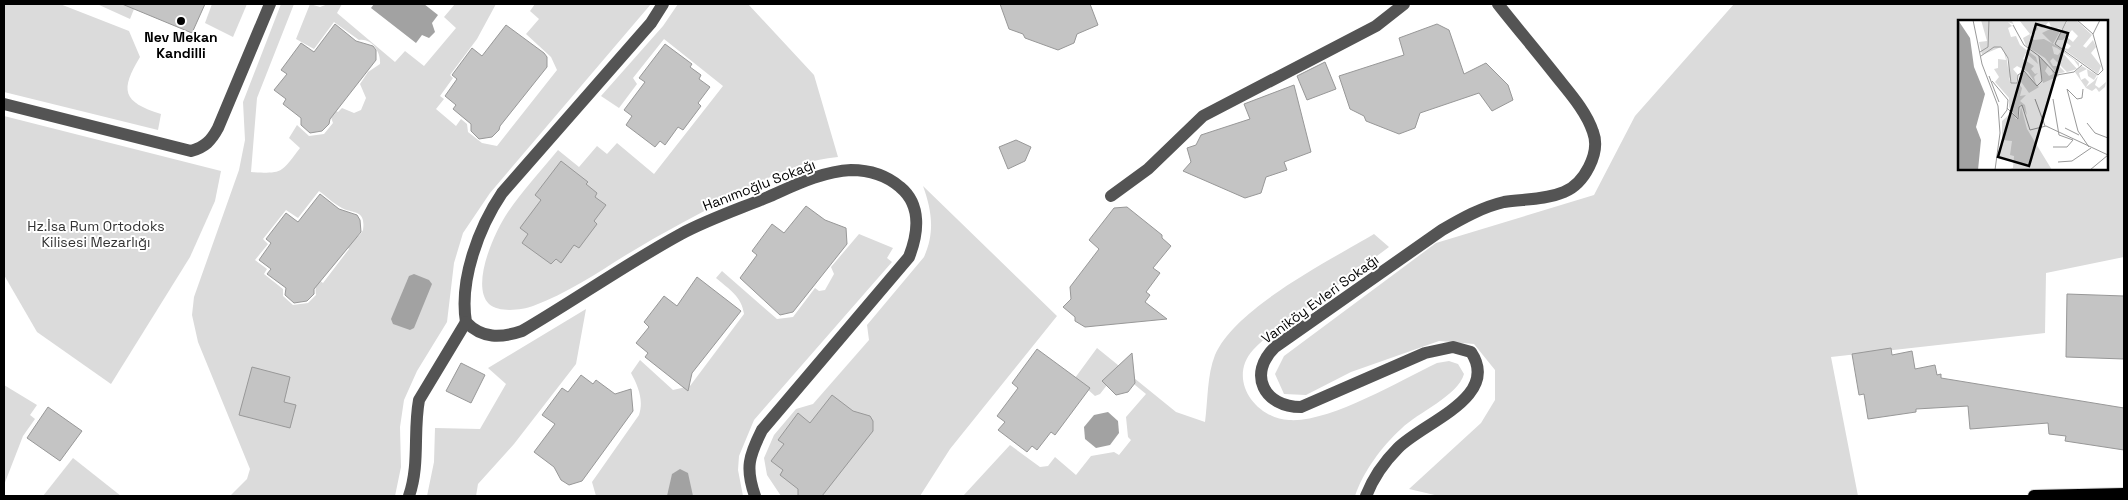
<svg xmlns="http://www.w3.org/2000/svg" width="2128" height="500" viewBox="0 0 2128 500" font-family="'Space Grotesk',sans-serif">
<rect width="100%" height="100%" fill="#fff"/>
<g fill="#dbdbdb" fill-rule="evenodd">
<path d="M4 4H60L129 31 140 57C120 90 122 102 161 114L158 130 4 92Z"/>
<path d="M97 4H136L130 19Z"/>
<path d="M212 4H247L233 37 205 23Z"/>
<path d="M281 4H294L257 98 251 172C283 174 281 173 300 148L289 138 297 125 309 136 324 134 333 123 330 115 334 110 338 112 342 108 354 113 361 110 366 98 360 84 368 72 380 64C381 52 372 38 359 40L334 22 314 49 296 39 310 4 320 7 328 4H342L337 13 395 62 405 51 424 66 456 28 444 17 455 4H496L477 39 450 75 453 78 440 96 444 99 436 109 456 126 461 119 467 124 468 132 482 143 497 146 557 70 551 57 526 34 539 19 530 11 535 4H651L490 193 463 233 454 263 447 322 417 371 404 400 400 427 401 467 395 496H230L247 479 250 469 198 342 192 315 194 297 239 170 245 140 243 102ZM319 191C326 196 334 204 342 208 353 214 366 209 363 230 359 239 351 238 346 245L349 249 323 283 319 280 315 284 316 295 308 303 293 305 283 296V289L264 274 267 269 255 260 268 244 263 239 286 210 298 218Z"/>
<path d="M678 4H748L814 75 838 157C804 160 773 175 743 191 703 211 664 232 626 255 597 273 566 294 533 306 522 310 499 313 489 304 470 285 495 231 508 212 522 191 541 171 558 150L579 167 597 146 607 154 617 143 654 174 723 86 664 39 633 78 637 84 619 108 601 96 663 26Z"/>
<path d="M1734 4H2124V257L2046 273 2045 333 1831 357 1858 496H1439L1409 489 1481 423 1495 400V370L1474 344 1439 341 1351 372 1306 395 1284 394 1275 374 1284 356 1436 243 1594 195 1635 116ZM1959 21H2107V169H1959Z"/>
<path d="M4 116 221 171 215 201 190 257 111 384 37 332 4 275Z"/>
<path d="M923 186 1057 316 950 449 920 496H781L767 475 764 458 774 435 796 409 813 404 869 340 867 325 924 257C935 232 932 211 923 186Z"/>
<path d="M859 234 893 248 887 258 892 262 754 420 739 456 738 470 743 496H596L592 482 639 415C644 400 638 386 631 373L640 360 673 390 690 386 744 314C742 297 729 289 716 278L722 271 777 319 793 317 815 288 819 291 825 290 834 274 831 267Z"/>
<path d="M1374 234 1389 247C1361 268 1332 289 1304 310 1287 322 1267 335 1253 350 1227 379 1255 418 1289 420 1329 423 1399 381 1437 363L1449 361 1458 364 1464 374C1458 396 1418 412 1401 429 1382 446 1363 472 1355 496H963L1010 445 1040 467 1048 466 1055 457 1076 475 1091 456 1114 452 1119 455 1131 440 1128 437 1126 417 1146 394 1118 371 1100 394 1095 396 1075 378 1097 348 1176 412 1205 422C1208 400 1207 375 1215 355 1236 307 1329 261 1374 234Z"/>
<path d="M586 309 576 364 514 444 478 484 476 496H427L434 462 435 428 480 429 506 384 488 368Z"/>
<path d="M4 385 37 405 30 415 35 419 23 436 4 485Z"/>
<path d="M73 458 121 496H43Z"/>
</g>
<g fill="#a2a2a2">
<path d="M374 4H424L438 15 432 23 435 32 429 38 422 35 416 43 371 8Z"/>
<path d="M414 274 429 280 432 284 414 328 410 330 393 324 391 319 409 276Z"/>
<path d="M1108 412 1118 421 1119 433 1110 445 1096 448 1085 439 1084 427 1094 415Z"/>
<path d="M680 469 688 473 693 496H667L672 474Z"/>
</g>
<g fill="#c4c4c4" stroke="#989898">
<path d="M122 4H205L192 33Z"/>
<path d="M1000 4H1090L1098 25 1077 34 1074 43 1058 50 1025 38 1023 34 1009 29Z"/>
<path d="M335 24 356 41 373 46 376 50V60L330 119 329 124 322 131 310 133 301 125V118L283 104 286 99 274 90 287 74 281 70 301 43 314 52Z"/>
<path d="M1437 24 1449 30 1464 74 1486 63 1508 85 1513 100 1492 111 1479 93 1420 113 1415 128 1399 134 1366 121 1364 116 1350 109 1339 76 1404 55 1399 38Z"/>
<path d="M506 25 544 53 547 57V67L500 126 499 130 492 137 479 139 471 131V124L453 109 456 105 445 96 457 79 452 75 472 48 482 56Z"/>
<path d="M665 44 692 64 690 67 701 75 699 79 710 87 698 103 701 106 683 130 678 127 665 145 660 141 655 147 626 125 632 116 624 110 645 82 639 78Z"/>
<path d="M1325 62 1336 89 1307 100 1297 76Z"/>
<path d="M1294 85 1311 152 1284 162 1287 170 1266 177 1261 193 1245 198 1183 171 1191 162 1187 148 1196 145 1201 135 1250 119 1244 104Z"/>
<path d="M1016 140 1031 147 1025 161 1008 169 999 147Z"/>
<path d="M561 161 588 182 586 184 597 193 595 197 606 205 594 221 597 224 579 248 574 245 561 263 556 259 551 264 522 243 528 234 520 228 541 200 535 195Z"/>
<path d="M320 194 339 209 357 215 360 220 361 232 314 289V294L307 301 294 303 285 295 286 288 267 274 271 269 259 260 271 243 266 239 286 213 298 222Z"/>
<path d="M806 206 825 220 846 228 847 244 793 312 780 315 740 278 757 255 752 251 772 224 784 233Z"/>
<path d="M1127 207 1162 235V238L1171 246 1153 268 1160 273 1146 292 1150 295 1145 302 1167 319 1085 327 1075 321V317L1063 307 1071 299 1070 287 1099 249 1089 240 1114 208Z"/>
<path d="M697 277 741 311 692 373 688 391 645 357 648 353 636 343 649 327 644 322 664 296 677 306Z"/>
<path d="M2067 294 2124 296V359L2066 357Z"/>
<path d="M1891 348 1892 355 1912 351 1915 369 1935 365 1937 375 1941 374V378L2124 408V450L2065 441 2066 436 2049 434 2048 423 1970 429 1968 406 1916 409V412L1868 419 1864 394 1859 395 1852 354Z"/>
<path d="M1037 349 1090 388 1055 435 1051 432 1037 450 1032 446 1027 452 998 430 1005 422 997 416 1018 388 1012 383Z"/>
<path d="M1132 353 1135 383 1128 392 1116 395 1102 381Z"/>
<path d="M461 363 485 375 471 403 446 391Z"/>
<path d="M252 367 290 377 284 402 296 405 290 428 239 415Z"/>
<path d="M581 375 593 384 596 380 615 394 631 389 633 411 582 481 569 485 561 480 554 467 534 452 555 424 542 415 562 388 568 392Z"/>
<path d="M832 395 853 411 870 416 873 421V431L822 496H798V489L780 475 783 470 771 461 784 444 778 440 798 413 810 423Z"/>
<path d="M48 407 82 431 60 461 27 438Z"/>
</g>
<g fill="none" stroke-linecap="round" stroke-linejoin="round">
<g stroke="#dbdbdb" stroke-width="14">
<path id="major" d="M2034 496 2124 494"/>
</g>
<g stroke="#545454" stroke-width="12">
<path d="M663 4 651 23 502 193C479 227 459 280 466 322 482 339 501 338 522 331 575 300 626 264 681 234 709 219 739 209 768 197 793 186 823 171 851 170 869 170 886 175 900 187 922 205 918 234 909 257L762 430C749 456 745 468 755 496"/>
<path d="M4 104 191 151C205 147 211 141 218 128L270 4"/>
<path d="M1111 196 1148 169 1203 116 1376 26 1404 4"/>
<path d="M409 496C420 464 413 432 419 400L466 322"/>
<path d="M1366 496C1373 478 1385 461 1398 448 1424 422 1501 397 1471 352L1453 347 1425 353 1301 407C1264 407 1247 374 1275 347L1442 230C1461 219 1482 207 1504 202 1523 199 1545 200 1564 192 1584 184 1601 153 1593 132 1586 110 1567 90 1553 72 1535 49 1516 27 1498 4"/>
</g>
<use href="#major" stroke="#000" stroke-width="12"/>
</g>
<circle fill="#000" stroke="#fff" stroke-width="2" cx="181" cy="21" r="5"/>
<g text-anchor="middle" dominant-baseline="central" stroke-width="4" stroke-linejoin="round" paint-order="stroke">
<g font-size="14" font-weight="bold" fill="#000" stroke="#fff">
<text x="181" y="37">Nev Mekan<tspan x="181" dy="16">Kandilli</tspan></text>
</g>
<g font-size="14" fill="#000" stroke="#fff">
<text transform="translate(759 185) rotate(-21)">Hanımoğlu Sokağı</text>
<text transform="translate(1320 299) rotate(-36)">Vaniköy Evleri Sokağı</text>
</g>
<g font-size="14" fill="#323232" stroke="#fff">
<text x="96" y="226">Hz.İsa Rum Ortodoks<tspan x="96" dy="16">Kilisesi Mezarlığı</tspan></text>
</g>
</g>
<g transform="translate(1958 20)">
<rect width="150" height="150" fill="#fff"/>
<path d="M23 0 54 1 61 16 55 4 50 2 54 6 50 8 53 17 58 16 62 25 78 37 80 44 68 33 65 39 76 46 73 49 77 54 80 53 76 57 78 64 70 52 59 46 55 49 60 55 58 62 54 63 50 54 51 39 43 27 24 35 21 22 29 21ZM61 0H109L104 9 93 7 91 2 84 8 77 4 80 9 72 15 76 20 86 19 99 26 121 43V47L116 40 99 28 94 26 96 34 100 35 103 31 119 49 109 52 95 38 92 41 95 46H101L107 52 99 54 87 38 68 26 65 18 72 14ZM110 0H118L134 15 125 26 128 28 135 20 138 27 133 33 143 46 140 54 103 27 110 29 113 26 106 21 109 17 115 22 120 16 114 10 105 20H99ZM96 7 103 10 95 24 84 13ZM46 31 48 34 52 62 60 63 64 68 62 76 68 75 62 81 67 85 69 95 62 84 59 98 51 87V78L37 62 41 57 36 49 40 48V39L48 40ZM83 38 90 45 87 51 91 56 95 54 93 49 101 56 85 63 81 41ZM124 46 139 55 136 60 130 56 129 49 121 53 123 60 127 58 131 62 128 67 136 61 140 56 137 65 141 68 148 62 147 67 141 72 138 68 134 71 128 68 117 52ZM66 52 81 67 71 73 61 59ZM63 86 69 109 94 150H49L55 148 56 136 52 135 54 121 44 120V101L54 92 58 99H61Z" fill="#dbdbdb"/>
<path d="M0 0 12 18 16 47 27 74 18 107 23 120 20 150H0Z" fill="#a2a2a2"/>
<path fill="none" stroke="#999" stroke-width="1" d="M15 0 24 44 40 86 42 113 37 150M109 0 97 24 140 55 145 50M119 0 135 14M142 0 135 14 145 50M55 5 66 25 81 36M22 32 30 27 31 0M23 36 36 27H43L50 38 53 63H59L60 55 66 51 79 66 84 61 81 36 99 55 116 52 124 45M31 56 41 82M34 61 50 80 49 90 43 98M125 69 124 78 119 79 109 69 120 111 131 127M77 79 87 106M95 79 101 115 115 120M49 88 60 99 61 87 64 85 72 110 88 106 150 135M129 103 137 113 150 118M107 108 121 115M95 127H109L115 120M100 142 114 141 133 128M132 150 150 135"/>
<path fill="#000" fill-opacity="0.15" stroke="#000" stroke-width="2.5" d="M78 4 110 13 71 146 40 137Z"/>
<rect width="150" height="150" fill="none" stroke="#000" stroke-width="2.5"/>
</g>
<rect width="2128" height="500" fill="none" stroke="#000000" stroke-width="10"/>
</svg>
